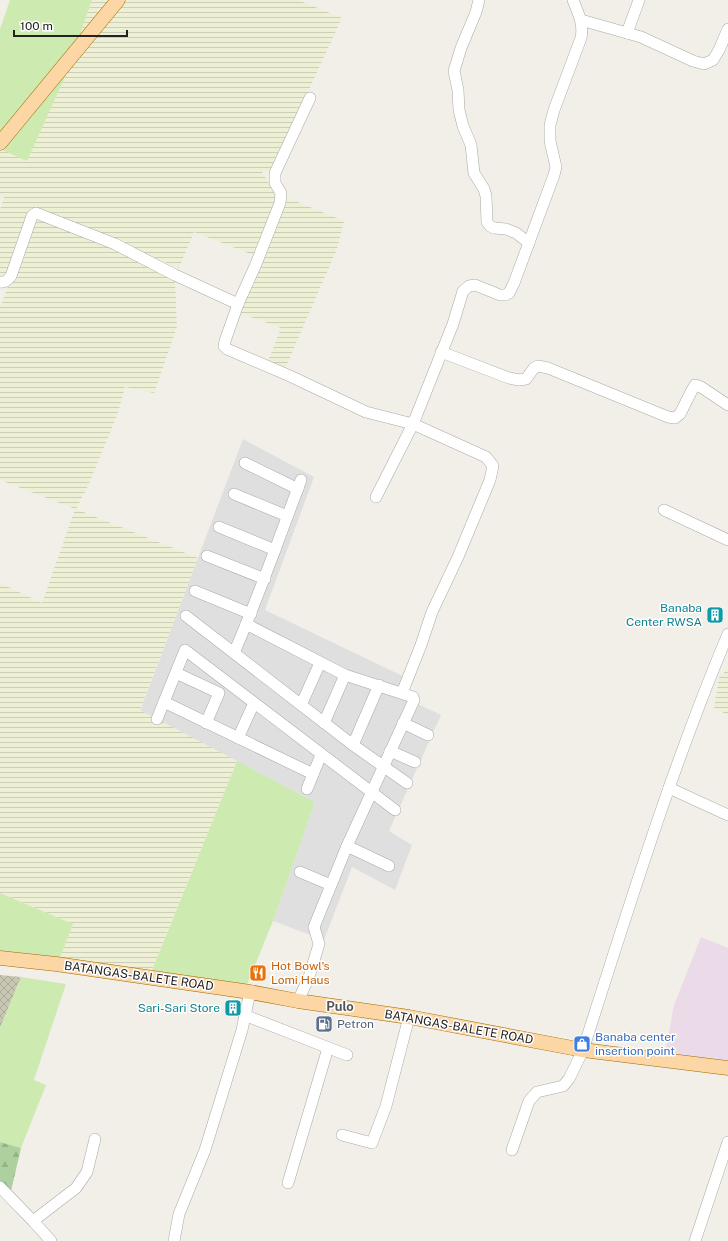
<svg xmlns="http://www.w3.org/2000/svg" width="728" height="1241" viewBox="0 0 728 1241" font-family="'Public Sans',sans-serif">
<defs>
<pattern id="construction-cross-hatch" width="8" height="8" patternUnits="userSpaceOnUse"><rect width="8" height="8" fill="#c7c7b4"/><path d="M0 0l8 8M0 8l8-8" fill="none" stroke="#abab9a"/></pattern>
<pattern id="farmland-rules" width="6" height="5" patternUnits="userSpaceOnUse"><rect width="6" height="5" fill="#eef0d5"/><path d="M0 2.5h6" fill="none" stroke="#ccceb7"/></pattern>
<pattern id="forest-firs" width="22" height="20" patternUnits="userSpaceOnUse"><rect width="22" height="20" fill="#add19e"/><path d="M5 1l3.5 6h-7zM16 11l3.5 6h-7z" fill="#95b388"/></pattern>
</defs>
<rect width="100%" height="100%" fill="#f2efe9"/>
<path fill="#e0dfdf" d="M243 439 314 477 265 610 413 681 405 698 441 715 389 831 412 845 395 890 352 867 324 940 273 921 315 802 140 711Z"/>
<path fill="#ebdbe8" d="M701 937 728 948V1062L665 1054 674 1005Z"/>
<path fill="url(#construction-cross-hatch)" d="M0 975 21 977 0 1028Z"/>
<g fill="url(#farmland-rules)">
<path d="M92 0H298L342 18 272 170 262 172 277 196 253 255 194 232 179 268 116 241 32 208 8 273 0 279V210L4 197 0 196V149L27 160 65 77Z"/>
<path d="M288 198 344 221 337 249 284 371 267 364 281 328 239 313Z"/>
<path d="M34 216 114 247 175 280 177 327 154 393 125 387 118 413 88 486 76 509 198 558 140 710 237 761 151 973 60 958 73 924 0 893V583L42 603 75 509 0 480V308Z"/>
<path d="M728 668V715L714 708 719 678Z"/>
</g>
<g fill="#cdebb0">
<path d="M10 0H92L65 77 27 161 0 149V29Z"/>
<path d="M237 761 315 802 273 921 247 985 151 973Z"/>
<path d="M0 893 73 924 60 958 0 951Z"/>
<path d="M21 977 66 984 34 1080 46 1085 21 1148 0 1142V1028Z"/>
</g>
<path fill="url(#forest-firs)" d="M0 1142 21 1148 11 1191 0 1181Z"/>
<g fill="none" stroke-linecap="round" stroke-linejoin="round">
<g stroke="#a9a9a9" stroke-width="12">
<g id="minor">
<path d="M479 0 476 12 461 48 454 71 458 90 459 110 463 126 471 145 474 173 484 189 486 196 487 222 490 226 494 228 506 229 516 233 529 243"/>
<path d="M581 20 641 37 693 61 704 64 713 60 719 50 728 29"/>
<path d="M627 33 639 0"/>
<path d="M310 98 275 173V183L281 193 280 203 256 264 238 304 225 341 224 346 227 349 290 376 366 412 413 424 486 457 493 466 490 480 458 557 432 612 421 645 402 693"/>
<path d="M0 282C5 283 8 280 11 276L32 216 36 213 115 244 175 275 238 304"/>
<path d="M441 352 509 378 519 380 526 379 534 368 538 366 548 368 668 417 675 418 680 414 692 390 695 385 701 387 728 405"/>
<path d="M245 463 298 489"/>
<path d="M234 494 287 516"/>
<path d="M376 497 413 424 453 324 463 291 469 286 475 285 500 295H505L509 293 514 283 554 175 556 167 550 141V125L554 110 581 38C584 24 578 13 573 0"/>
<path d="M664 510 728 540"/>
<path d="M219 527 275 550"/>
<path d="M207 556 265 579"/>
<path d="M195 591 251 614"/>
<path d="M186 616 353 745 407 783"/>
<path d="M246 624 345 675 413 697 414 700 347 846 314 927 319 944 309 977 298 1001"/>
<path d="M234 653C259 596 279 538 301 480"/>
<path d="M176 673 219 693 206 723"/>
<path d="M164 702 313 774"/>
<path d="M301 705 320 663"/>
<path d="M157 719 185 650 395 810"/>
<path d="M324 723 345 675"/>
<path d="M403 723 428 735"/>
<path d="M238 738 254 703"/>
<path d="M353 745 379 685"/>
<path d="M390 751 415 762"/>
<path d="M669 788 728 815"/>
<path d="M307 789 321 755"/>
<path d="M347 846 389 866"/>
<path d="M300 872 331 885"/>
<path d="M244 1015 347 1055"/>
<path d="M342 1135 372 1143 386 1106 409 1017"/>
<path d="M512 1150 529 1101 537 1092 563 1086 569 1079 583 1050C628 910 671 769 728 634"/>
<path d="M288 1183 328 1048"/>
<path d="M0 1187 33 1221 51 1241"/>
<path d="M33 1221 76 1188 87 1172 95 1139"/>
<path d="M174 1241 179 1214 205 1150 242 1030 250 992"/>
<path d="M695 1241 728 1142"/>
</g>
</g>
<g stroke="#a06b00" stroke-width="15">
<g id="major">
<path d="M0 143 118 0"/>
<path d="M0 958 56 964 250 992 298 1001 409 1017 583 1050 728 1068"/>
</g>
</g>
<use href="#minor" stroke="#fff" stroke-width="11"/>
<use href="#major" stroke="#fcd6a4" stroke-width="14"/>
</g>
<defs>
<g id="building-square" transform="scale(0.9)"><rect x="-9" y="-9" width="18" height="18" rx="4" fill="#0f9aa8" stroke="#fff"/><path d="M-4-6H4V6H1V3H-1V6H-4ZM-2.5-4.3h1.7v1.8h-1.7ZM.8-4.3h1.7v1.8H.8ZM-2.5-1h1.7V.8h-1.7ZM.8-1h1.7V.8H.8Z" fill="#fff"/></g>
<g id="restaurant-square" transform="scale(0.9)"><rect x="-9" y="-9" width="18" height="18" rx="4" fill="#e8710a" stroke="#fff"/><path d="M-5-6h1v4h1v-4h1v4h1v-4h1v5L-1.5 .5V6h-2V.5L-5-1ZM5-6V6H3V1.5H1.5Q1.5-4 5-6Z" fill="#fff"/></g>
<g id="fuel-square" transform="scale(0.9)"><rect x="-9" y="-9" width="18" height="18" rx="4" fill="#5c6f8a" stroke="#fff"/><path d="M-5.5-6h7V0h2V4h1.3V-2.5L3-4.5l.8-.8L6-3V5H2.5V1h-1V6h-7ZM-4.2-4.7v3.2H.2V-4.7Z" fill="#fff"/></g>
<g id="shop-square" transform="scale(0.9)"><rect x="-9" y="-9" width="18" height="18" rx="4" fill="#3f7fe0" stroke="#fff"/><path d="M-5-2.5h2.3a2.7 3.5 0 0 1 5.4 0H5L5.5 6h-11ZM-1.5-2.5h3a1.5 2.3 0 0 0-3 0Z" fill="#fff"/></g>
</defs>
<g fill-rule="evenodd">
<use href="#building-square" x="715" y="615"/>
<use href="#restaurant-square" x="258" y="973"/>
<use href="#building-square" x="233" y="1008"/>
<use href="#fuel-square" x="324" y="1024"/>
<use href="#shop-square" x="582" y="1044"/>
</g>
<g text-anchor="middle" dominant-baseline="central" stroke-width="3" stroke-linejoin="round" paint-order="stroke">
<g font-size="12" fill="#0d838f" stroke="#fff" text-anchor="end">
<text x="702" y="608">Banaba<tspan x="702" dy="14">Center RWSA</tspan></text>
<text x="220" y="1008">Sari-Sari Store</text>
</g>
<g font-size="12" fill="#c56008" stroke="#fff" text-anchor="start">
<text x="271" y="966">Hot Bowl's<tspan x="271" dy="14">Lomi Haus</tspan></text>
</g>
<g font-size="12" fill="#222" stroke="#fff">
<text transform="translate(139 976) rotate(8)">BATANGAS-BALETE ROAD</text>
<text transform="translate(459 1027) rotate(10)">BATANGAS-BALETE ROAD</text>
</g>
<g font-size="12" fill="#4e5e75" stroke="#fff" text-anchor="start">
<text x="337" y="1024">Petron</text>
</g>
<g font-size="12" fill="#366cbe" stroke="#fff" text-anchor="start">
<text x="595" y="1037">Banaba center<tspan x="595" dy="14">insertion point</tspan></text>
</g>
<g font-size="13" font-weight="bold" fill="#555" stroke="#fff">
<text x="340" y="1006">Pulo</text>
</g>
</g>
<path d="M14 30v6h113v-6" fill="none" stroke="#222222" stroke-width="2"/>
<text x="20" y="30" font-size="12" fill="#222222" stroke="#ffffff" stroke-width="3" paint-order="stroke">100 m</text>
</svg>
